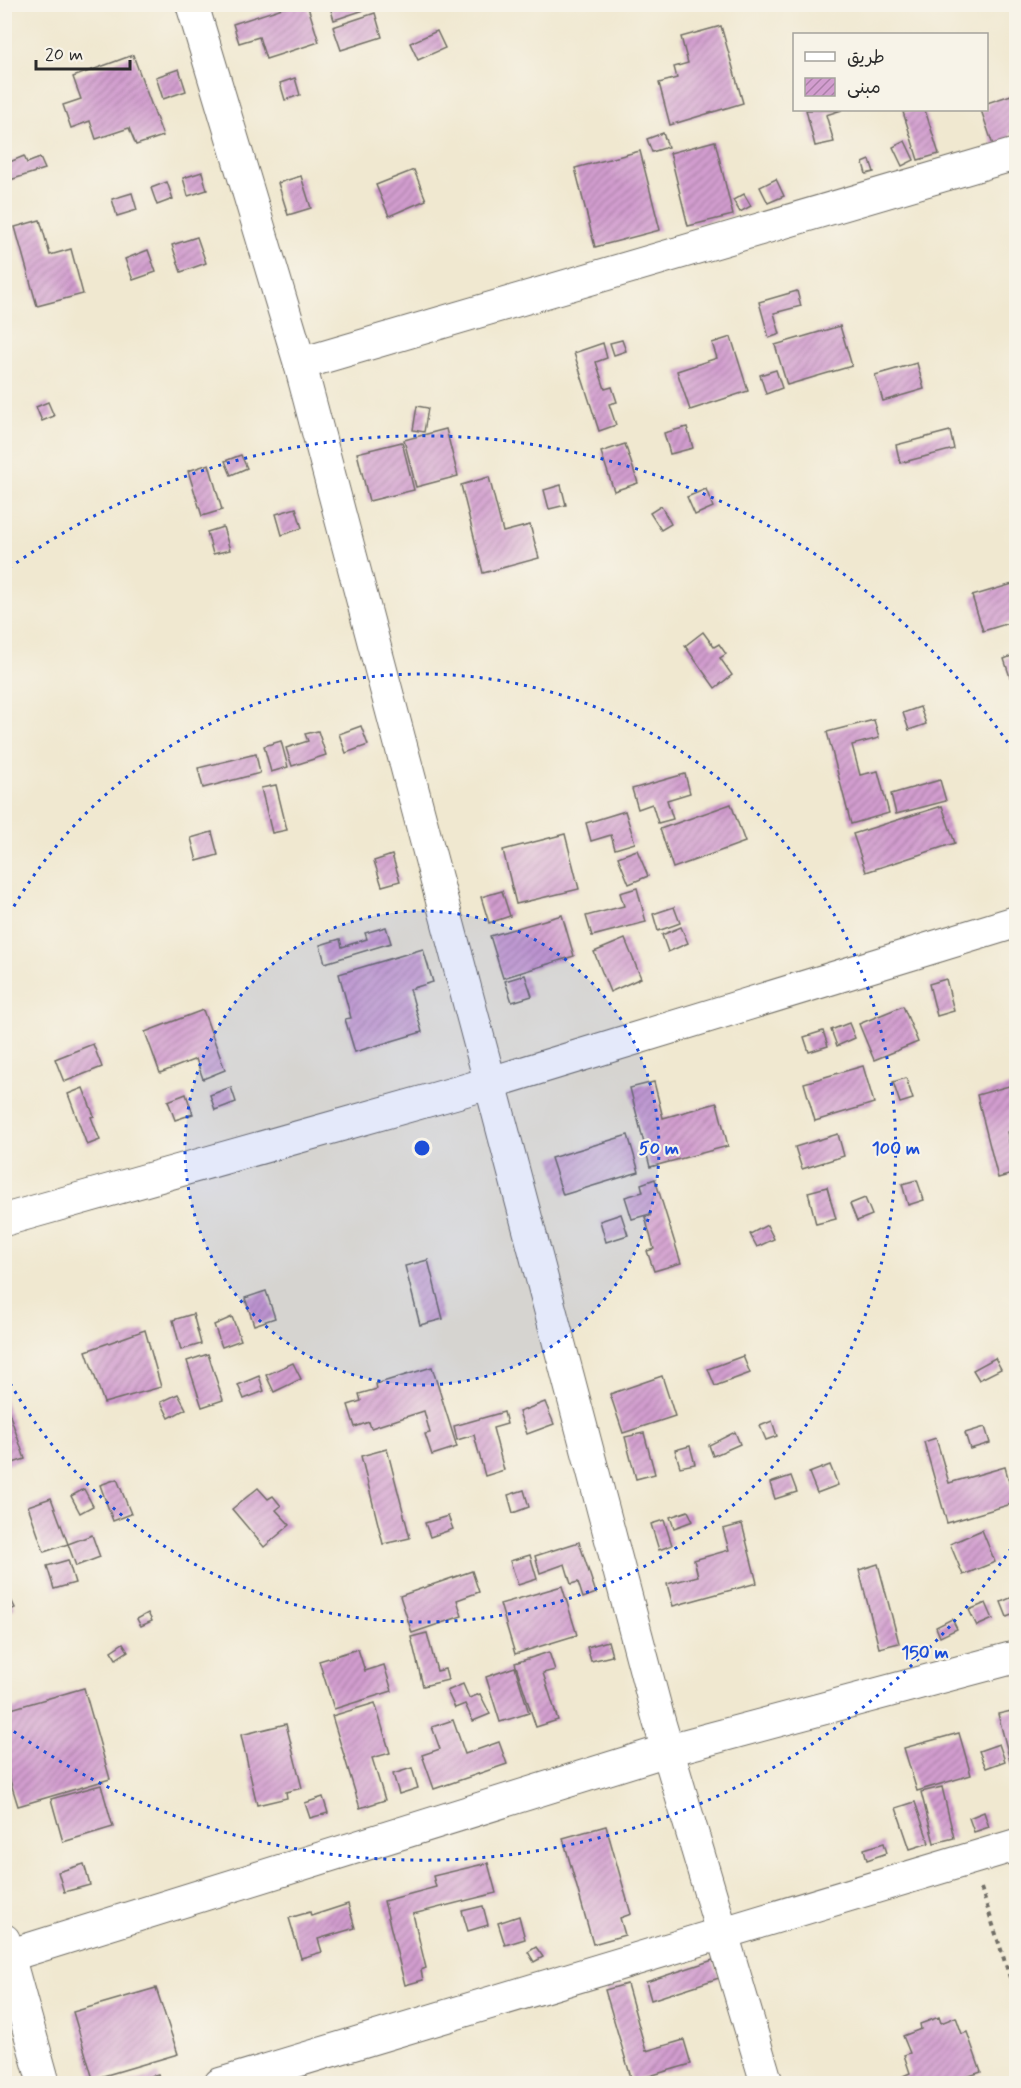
<svg xmlns="http://www.w3.org/2000/svg" width="1021" height="2088" viewBox="0 0 1021 2088" font-family="Mynerve,'Playpen Sans Arabic',sans-serif">
<defs>
<pattern id="building-hatch" width="6" height="6" patternUnits="userSpaceOnUse" patternTransform="scale(1.5)"><rect width="6" height="6" fill="#d29dcf"/><path d="M-1 1l2-2M0 6l6-6M5 7l2-2" fill="none" stroke="#ab80a8"/></pattern>
</defs>
<rect width="100%" height="100%" fill="#f7f3e8"/>
<filter id="ink" filterUnits="userSpaceOnUse"><feTurbulence type="fractalNoise" baseFrequency=".0167" numOctaves="2"/><feDisplacementMap in="SourceGraphic" scale="12" xChannelSelector="R" yChannelSelector="G"/><feConvolveMatrix kernelMatrix="1 2 1 2 8 2 1 2 1" color-interpolation-filters="sRGB"/></filter>
<filter id="wash" filterUnits="userSpaceOnUse"><feTurbulence type="fractalNoise" baseFrequency=".008" numOctaves="4" result="noise"/><feDisplacementMap in="SourceGraphic" scale="24" xChannelSelector="R" yChannelSelector="G"/><feGaussianBlur stdDeviation="1.35" result="paint"/><feColorMatrix in="noise" values="0 0 0 0 0 0 0 0 0 0 0 0 0 0 0 0 0 1.4 0 .05"/><feComposite in="paint" operator="in"/></filter>
<g filter="url(#wash)">
<rect width="100%" height="100%" fill="#f0e8d0"/>
<g id="blocks">
<g fill="url(#building-hatch)">
<path d="M295 4H307L319 42 266 59 259 37 239 43 233 24Z"/>
<path d="M329 4H372L373 7 334 20Z"/>
<path d="M375 13 382 37 341 50 333 27Z"/>
<path d="M721 26 743 103 670 125 659 83 677 78 674 67 688 63 681 37Z"/>
<path d="M437 31 445 48 418 60 410 43Z"/>
<path d="M133 55 163 136 136 145 129 128 96 139 90 121 71 128 63 105 81 99 73 77Z"/>
<path d="M179 69 186 91 163 99 156 77Z"/>
<path d="M295 78 300 95 285 100 280 83Z"/>
<path d="M1011 95 1016 112V131L1010 133 1013 145 995 151 981 110H987V103Z"/>
<path d="M806 110H842L826 115 834 142 815 146Z"/>
<path d="M911 110H925L939 154 918 160 903 112Z"/>
<path d="M663 133 668 147 652 152 647 139Z"/>
<path d="M715 141 733 215 688 226 670 153Z"/>
<path d="M905 141 914 160 902 166 893 147Z"/>
<path d="M640 151 660 230 595 247 575 168Z"/>
<path d="M24 156 27 163 40 158 45 169 10 180 5 164Z"/>
<path d="M870 160 874 172 866 174 863 163Z"/>
<path d="M414 170 426 200 389 216 376 185Z"/>
<path d="M202 172 207 190 188 196 183 178Z"/>
<path d="M301 176 311 208 288 215 278 183Z"/>
<path d="M776 179 784 196 768 203 760 187Z"/>
<path d="M167 182 173 199 157 205 151 188Z"/>
<path d="M132 193 137 210 117 216 112 199Z"/>
<path d="M744 194 751 206 740 212 733 200Z"/>
<path d="M40 220 50 255 71 249 83 294 37 306 15 227Z"/>
<path d="M197 237 206 263 181 272 172 245Z"/>
<path d="M148 250 156 272 133 280 125 259Z"/>
<path d="M797 291 801 306 774 313 780 334 769 338 759 302Z"/>
<path d="M840 326 852 366 787 385 775 345Z"/>
<path d="M731 337 748 391 690 410 677 371 717 358 712 343Z"/>
<path d="M622 340 626 351 614 355 610 343Z"/>
<path d="M603 343 607 358 596 362 605 389 612 387 617 402 609 404 616 425 599 431 574 353Z"/>
<path d="M917 363 924 389 883 401 875 375Z"/>
<path d="M776 370 782 388 766 394 760 375Z"/>
<path d="M48 402 54 416 42 421 36 407Z"/>
<path d="M417 406 428 408 424 432 413 430Z"/>
<path d="M687 427 693 448 670 454 664 433Z"/>
<path d="M446 429 458 476 416 487 404 440Z"/>
<path d="M950 431 954 449 900 463 896 445Z"/>
<path d="M402 442 414 490 369 501 357 453Z"/>
<path d="M625 444 638 483 614 491 601 452Z"/>
<path d="M241 455 247 468 231 475 225 461Z"/>
<path d="M209 464 222 510 202 516 188 471Z"/>
<path d="M489 477 503 532 530 525 539 558 483 573 461 485Z"/>
<path d="M561 485 566 505 549 509 544 490Z"/>
<path d="M706 489 713 507 695 515 687 497Z"/>
<path d="M661 506 671 524 661 530 650 513Z"/>
<path d="M296 508 302 528 282 535 276 514Z"/>
<path d="M223 527 230 550 213 554 207 532Z"/>
<path d="M1016 583V621L983 631 972 596Z"/>
<path d="M703 632 714 647 719 644 726 654 720 658 732 675 715 688 685 646Z"/>
<path d="M1016 654V675L1010 677 1004 659Z"/>
<path d="M920 707 926 724 909 730 903 713Z"/>
<path d="M874 720 879 738 852 745 860 775 878 771 889 813 851 824 827 732Z"/>
<path d="M361 726 368 745 346 753 339 734Z"/>
<path d="M318 731 326 755 292 766 286 748 308 741 305 734Z"/>
<path d="M281 741 288 767 271 772 264 746Z"/>
<path d="M256 754 260 773 203 788 198 768Z"/>
<path d="M685 774 690 793 667 800 673 819 658 823 652 804 638 809 632 789Z"/>
<path d="M940 780 946 801 896 814 891 794Z"/>
<path d="M276 785 287 830 272 833 261 788Z"/>
<path d="M731 804 745 842 673 868 660 829Z"/>
<path d="M942 806 955 843 866 872 853 834Z"/>
<path d="M625 811 635 843 615 849 611 835 591 841 586 823Z"/>
<path d="M212 832 218 855 197 861 191 838Z"/>
<path d="M565 834 579 889 516 904 503 850Z"/>
<path d="M637 850 648 876 629 884 618 857Z"/>
<path d="M392 855 400 881 382 886 374 861Z"/>
<path d="M637 888 646 922 592 936 586 916 624 906 620 893Z"/>
<path d="M502 891 510 916 489 923 481 897Z"/>
<path d="M674 907 680 923 658 931 653 914Z"/>
<path d="M562 915 574 956 503 978 490 936Z"/>
<path d="M386 927 391 943 325 963 320 945 340 939 342 947 367 939 365 933Z"/>
<path d="M681 927 688 943 668 952 662 935Z"/>
<path d="M625 939 641 978 610 992 594 952Z"/>
<path d="M423 949 433 982 410 989 422 1032 355 1052 345 1019 351 1018 339 974Z"/>
<path d="M525 975 532 996 512 1002 505 981Z"/>
<path d="M946 979 954 1011 937 1016 929 984Z"/>
<path d="M903 1006 918 1042 874 1060 859 1024Z"/>
<path d="M203 1010 225 1070 203 1079 196 1059 160 1073 145 1032Z"/>
<path d="M849 1023 855 1038 837 1046 831 1030Z"/>
<path d="M823 1031 828 1046 809 1052 804 1037Z"/>
<path d="M93 1044 102 1067 64 1082 55 1059Z"/>
<path d="M863 1066 874 1103 815 1121 804 1083Z"/>
<path d="M906 1078 913 1099 900 1103 893 1082Z"/>
<path d="M654 1082 663 1118 717 1103 728 1146 650 1167 630 1088Z"/>
<path d="M1016 1084V1130L1007 1132 1016 1173 998 1178 977 1095Z"/>
<path d="M231 1087 236 1102 215 1110 210 1095Z"/>
<path d="M83 1088 94 1116 91 1117 100 1140 87 1145 68 1094Z"/>
<path d="M186 1094 193 1114 175 1120 168 1101Z"/>
<path d="M838 1134 844 1156 802 1169 795 1147Z"/>
<path d="M628 1135 639 1172 563 1195 551 1158Z"/>
<path d="M655 1179 681 1263 654 1271 647 1251 654 1249 645 1217 650 1216V1214L632 1219 625 1197 643 1192 641 1184Z"/>
<path d="M917 1180 924 1200 908 1205 902 1184Z"/>
<path d="M827 1187 836 1219 816 1224 808 1192Z"/>
<path d="M865 1198 872 1215 857 1221 850 1204Z"/>
<path d="M621 1214 628 1235 606 1242 600 1221Z"/>
<path d="M767 1225 774 1239 757 1247 750 1234Z"/>
<path d="M428 1260 443 1319 420 1325 405 1266Z"/>
<path d="M266 1291 275 1318 254 1325 245 1298Z"/>
<path d="M193 1314 201 1344 181 1350 173 1320Z"/>
<path d="M232 1317 241 1340 222 1347 214 1325Z"/>
<path d="M145 1330 161 1387 104 1403 86 1351Z"/>
<path d="M208 1354 223 1400 202 1407 187 1361Z"/>
<path d="M743 1356 750 1373 715 1386 708 1369Z"/>
<path d="M995 1358 1001 1369 979 1380 973 1370Z"/>
<path d="M293 1363 301 1379 274 1392 266 1375Z"/>
<path d="M432 1367 457 1447 432 1455 425 1434 430 1433 424 1411 371 1428 369 1422 355 1427 348 1405 361 1401 359 1394 377 1389 376 1384Z"/>
<path d="M259 1376 264 1391 244 1399 238 1385Z"/>
<path d="M662 1376 675 1416 623 1433 610 1394Z"/>
<path d="M178 1394 186 1409 169 1418 161 1402Z"/>
<path d="M4 1398 25 1459 4 1466Z"/>
<path d="M545 1402 554 1424 527 1434 519 1412Z"/>
<path d="M504 1412 507 1424 493 1428 504 1470 485 1476 474 1435 457 1440 454 1426Z"/>
<path d="M772 1421 777 1436 766 1440 760 1426Z"/>
<path d="M985 1427 990 1443 970 1449 965 1433Z"/>
<path d="M735 1432 740 1444 713 1456 709 1445Z"/>
<path d="M644 1433 655 1474 636 1479 625 1437Z"/>
<path d="M936 1438 949 1483 1005 1467 1015 1503 947 1523 924 1442Z"/>
<path d="M690 1446 695 1464 680 1467 675 1450Z"/>
<path d="M387 1449 410 1538 383 1544 361 1456Z"/>
<path d="M830 1465 838 1485 817 1493 809 1473Z"/>
<path d="M791 1476 797 1492 775 1499 770 1483Z"/>
<path d="M117 1479 131 1514 113 1521 100 1485Z"/>
<path d="M258 1488 268 1499 273 1496 281 1506 276 1510 290 1525 264 1547 232 1509Z"/>
<path d="M84 1489 93 1506 80 1513 71 1496Z"/>
<path d="M524 1490 529 1507 513 1513 508 1495Z"/>
<path d="M51 1498 68 1544 44 1552 28 1506Z"/>
<path d="M688 1511 693 1521 674 1528 670 1517Z"/>
<path d="M448 1516 453 1529 430 1537 425 1523Z"/>
<path d="M664 1520 672 1545 659 1550 651 1524Z"/>
<path d="M742 1524 757 1583 673 1606 667 1584 698 1576 694 1560 729 1550 723 1529Z"/>
<path d="M982 1530 995 1562 963 1575 950 1544Z"/>
<path d="M92 1535 100 1557 76 1566 68 1544Z"/>
<path d="M579 1542 596 1593 583 1598 578 1582 571 1584 565 1564 540 1573 535 1556Z"/>
<path d="M530 1555 537 1579 518 1585 510 1561Z"/>
<path d="M68 1560 75 1583 54 1589 47 1566Z"/>
<path d="M878 1564 899 1643 879 1648 859 1570Z"/>
<path d="M472 1571 479 1592 457 1600 462 1616 412 1633 400 1596Z"/>
<path d="M4 1585 15 1608 4 1613Z"/>
<path d="M562 1586 577 1635 515 1654 500 1604Z"/>
<path d="M1015 1596 1016 1613 1007 1617 1001 1602Z"/>
<path d="M986 1603 993 1619 977 1626 969 1610Z"/>
<path d="M148 1613 152 1621 141 1626 137 1619Z"/>
<path d="M952 1619 957 1629 940 1637 936 1627Z"/>
<path d="M427 1633 437 1671 445 1669 448 1680 423 1686 411 1637Z"/>
<path d="M608 1641 612 1656 591 1661 587 1647Z"/>
<path d="M123 1643 128 1651 116 1659 111 1651Z"/>
<path d="M358 1649 365 1671 384 1665 392 1691 334 1709 319 1661Z"/>
<path d="M549 1652 555 1670 543 1673 558 1720 536 1727 515 1663Z"/>
<path d="M515 1667 529 1713 500 1722 486 1677Z"/>
<path d="M463 1684 469 1698 480 1694 490 1714 473 1721 465 1704 455 1708 447 1691Z"/>
<path d="M84 1688 110 1779 18 1806 4 1761V1711Z"/>
<path d="M375 1703 390 1753 372 1758 385 1800 360 1808 332 1716Z"/>
<path d="M1016 1710V1784L998 1714Z"/>
<path d="M453 1720 465 1754 499 1742 507 1764 434 1789 422 1755 440 1749 432 1727Z"/>
<path d="M286 1724 302 1788 286 1792 287 1798 257 1805 241 1735Z"/>
<path d="M959 1733 971 1775 917 1791 904 1748Z"/>
<path d="M999 1744 1005 1761 986 1768 979 1751Z"/>
<path d="M412 1768 418 1788 399 1794 393 1774Z"/>
<path d="M101 1785 113 1827 63 1842 51 1799Z"/>
<path d="M942 1787 954 1838 934 1843 921 1792Z"/>
<path d="M323 1797 328 1813 310 1818 305 1803Z"/>
<path d="M915 1802 929 1843 910 1849 896 1808Z"/>
<path d="M984 1812 989 1827 974 1832 969 1818Z"/>
<path d="M606 1826 631 1914 620 1918 625 1935 593 1944 563 1838Z"/>
<path d="M884 1843 887 1853 867 1860 864 1849Z"/>
<path d="M488 1863 496 1893 413 1914 426 1968 421 1970 423 1980 405 1985 384 1901 436 1887 433 1876Z"/>
<path d="M84 1864 90 1885 64 1892 58 1872Z"/>
<path d="M348 1904 355 1928 318 1939 322 1952 301 1958 289 1918 310 1912 311 1916Z"/>
<path d="M483 1906 488 1925 468 1931 462 1911Z"/>
<path d="M519 1916 525 1939 505 1945 498 1923Z"/>
<path d="M536 1947 543 1957 534 1962 528 1952Z"/>
<path d="M713 1960 719 1978 651 2000 646 1982Z"/>
<path d="M627 1984 646 2051 684 2040 691 2064 632 2081 605 1990Z"/>
<path d="M156 1988 178 2054 93 2079 73 2012Z"/>
<path d="M939 2017 941 2023 956 2017 962 2034 967 2032 981 2072 946 2084H905L903 2076 910 2073 904 2055 910 2053 903 2036 921 2029 920 2024Z"/>
<path d="M158 2074 161 2084H128V2083Z"/>
</g>
</g>
</g>
<g filter="url(#ink)">
<use href="#blocks" fill-opacity="0" stroke="#706d65" stroke-width="1.5"/>
<g fill="none" stroke-linecap="round" stroke-linejoin="round">
<g stroke="#706d65" stroke-width="34">
<g id="minor">
<path d="M192 4 300 364 659 1721 767 2084"/>
<path d="M300 364 1016 154"/>
<path d="M4 1220 490 1083 1016 922"/>
<path d="M4 1940 44 2084"/>
<path d="M4 1957 668 1750 1016 1657"/>
<path d="M220 2084 1016 1845"/>
</g>
</g>
<path stroke="#706d65" stroke-width="4" stroke-dasharray="4.5 4.5" stroke-linecap="butt" d="M981 1888 1016 1996"/>
<use href="#minor" stroke="#fff" stroke-width="32"/>
</g>
</g>
<circle cx="422" cy="1148" r="237" fill="#1d4ed8" fill-opacity=".12"/>
<g fill="none" stroke="#1d4ed8" stroke-width="3" stroke-dasharray="3 6">
<circle cx="422" cy="1148" r="237"/>
<path d="M5 922A474 474 0 1 1 5 1374"/>
<path d="M1016 1541A712 712 0 0 1 9 1728M9 568A712 712 0 0 1 1016 755"/>
</g>
<circle cx="422" cy="1148" r="9" fill="#1d4ed8" stroke="#f7f3e8" stroke-width="3"/>
<g font-size="18" text-anchor="middle" font-weight="bold" fill="#1d4ed8" stroke="#f7f3e8" stroke-width="4.5" stroke-linejoin="round" paint-order="stroke">
<text x="659" y="1154">50 m</text>
<text x="896" y="1154">100 m</text>
<text x="925" y="1658">150 m</text>
</g>
<rect width="1021" height="2088" fill="none" stroke="#f7f3e8" stroke-width="24"/>
<rect x="793" y="33" width="195" height="78" fill="#f7f3e8" stroke="#a5a39c" stroke-width="1.5"/>
<rect x="805" y="52" width="30" height="9" fill="#ffffff" stroke="#a5a39c" stroke-width="1.5"/>
<text x="847" y="63" font-size="18" fill="#2b2b2b">طريق</text>
<rect x="805" y="78" width="30" height="18" fill="url(#building-hatch)" stroke="#a5a39c" stroke-width="1.5"/>
<text x="847" y="93" font-size="18" fill="#2b2b2b">مبنى</text>
<path d="M36 60v9h94v-9" fill="none" stroke="#2b2b2b" stroke-width="3"/>
<text x="45" y="60" font-size="18" fill="#2b2b2b" stroke="#f7f3e8" stroke-width="4.5" paint-order="stroke">20 m</text>
</svg>
